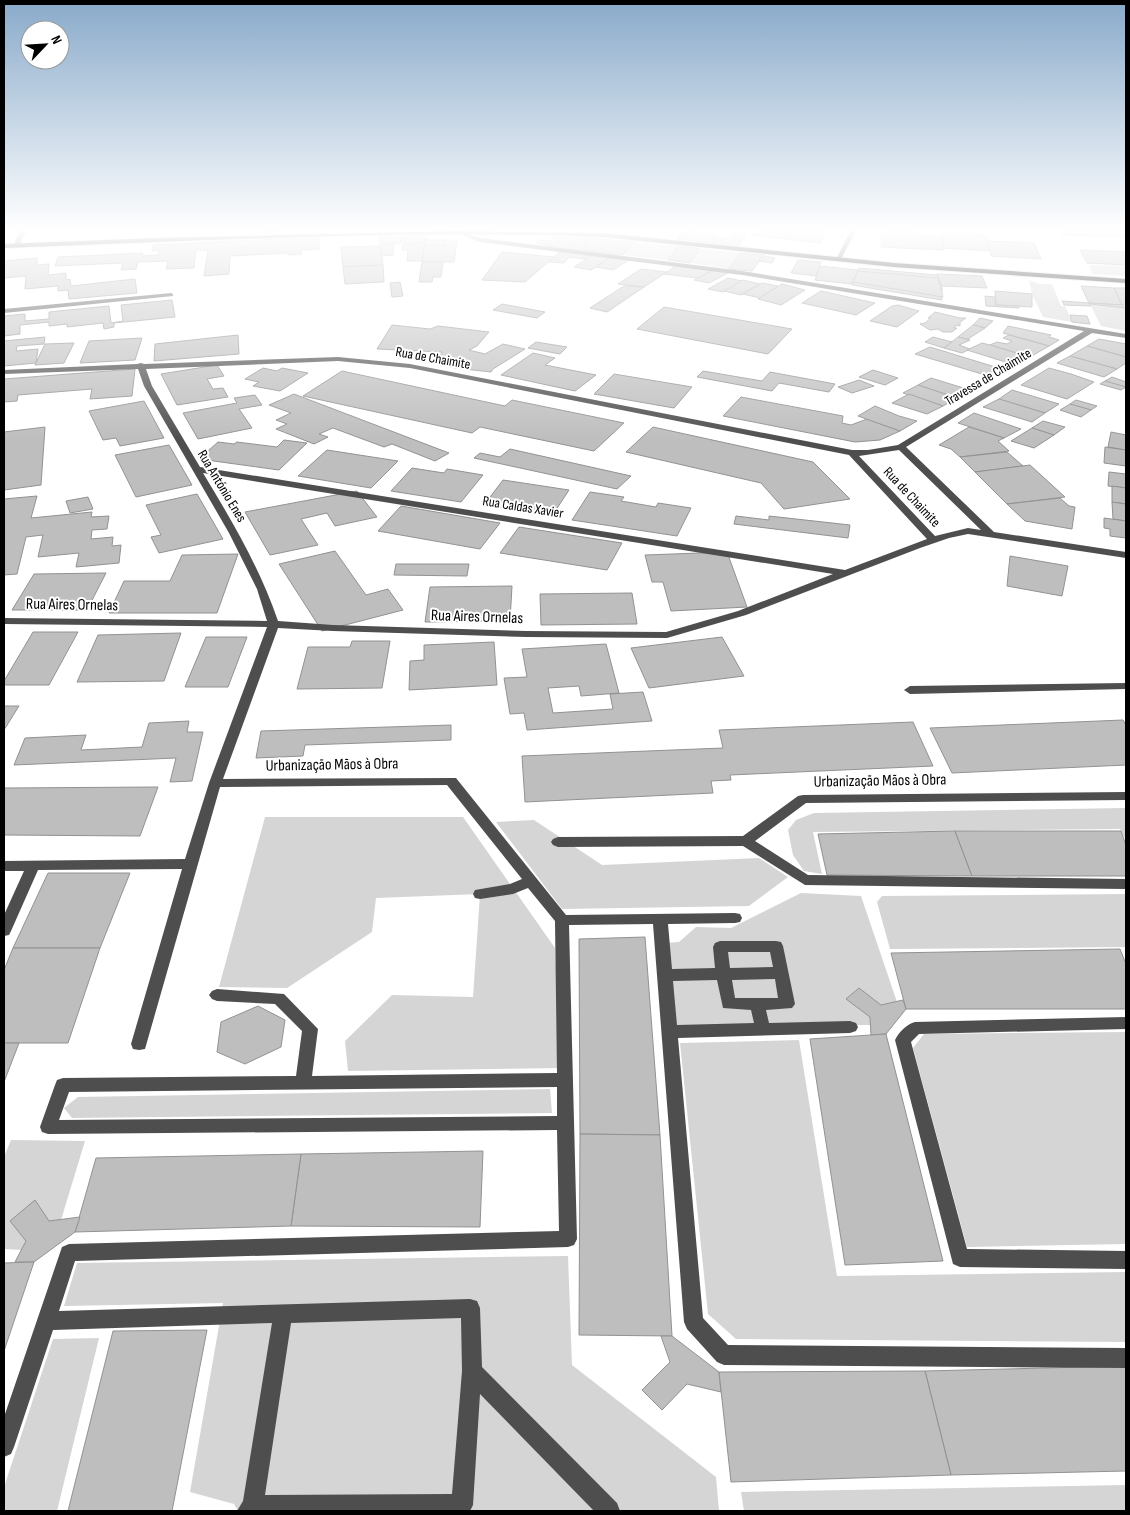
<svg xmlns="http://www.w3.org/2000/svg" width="1130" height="1515" viewBox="0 0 1130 1515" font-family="'Sofia Sans Condensed',sans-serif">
<rect width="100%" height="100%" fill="#fff"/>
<g fill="#d5d5d5">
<path d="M634 242 679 246 668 260 622 255Z"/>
<path d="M700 249 740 253 729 269 690 263Z"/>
<path d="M1089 265 1126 266V276L1092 274Z"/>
<path d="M1029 280 1040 284H1052L1061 306H1065L1072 322 1043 317 1032 294Z"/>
<path d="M1090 304 1126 308V331L1101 326Z"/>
<path d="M1126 808V840L1120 829 813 832 822 874 804 871 793 855 788 830 796 820 814 813Z"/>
<path d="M265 817H463L555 948 561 1068 348 1071 345 1041 392 995 473 997 480 894 376 898 372 932 287 988 219 987Z"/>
<path d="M534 820 602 865 759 858 788 877 749 906 562 909 496 822Z"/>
<path d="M801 893 861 896 897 1002 881 1005 859 988 846 999 870 1017V1025L674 1027 666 943 679 942 696 927 731 928Z"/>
<path d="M1126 894V950L1125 947 890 949 877 902 882 896Z"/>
<path d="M1126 1032V1244L967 1247 913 1048 924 1034Z"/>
<path d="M799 1040 837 1276 1126 1272V1342L736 1339 708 1314 680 1043Z"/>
<path d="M550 1089 552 1113 72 1118 64 1108 78 1097Z"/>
<path d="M11 1140 85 1141 61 1220 49 1221 35 1201 11 1221 26 1241 22 1250 4 1249V1157Z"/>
<path d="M568 1256 572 1365 716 1477 719 1511H238L234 1504 190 1492 223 1303 64 1306 77 1263Z"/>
<path d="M99 1338 57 1511H4V1487L53 1339Z"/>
<path d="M1126 1485V1511H744L741 1492Z"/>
</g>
<g fill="#bebebe" stroke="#929292">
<path d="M259 229H282L281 232H258Z"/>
<path d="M758 229 799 230 826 229 820 243 752 235Z"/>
<path d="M882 229H912L914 235 943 236 944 250 881 247Z"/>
<path d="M1059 229 1126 230V237L1062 235Z"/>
<path d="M688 231 713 233V237L727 239 733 233 747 234 738 246 678 239 681 232H689Z"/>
<path d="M943 233 987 235 990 251 943 248Z"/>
<path d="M422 236 427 238 425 243 404 244 405 241H402L403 237Z"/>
<path d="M553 236 574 237 569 249 549 246Z"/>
<path d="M318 237 320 249 301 250 302 254 288 255V253L230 256 229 274 204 276 208 250H196L194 268 166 269 168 261 138 262 136 269 121 270 123 263 55 266 58 257 143 253 142 256 158 255 159 250 152 251 153 245Z"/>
<path d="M379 237H403L401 243 380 245Z"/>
<path d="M574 237 589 238 582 250 569 249Z"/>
<path d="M589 238 614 240 634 242 622 255 582 250Z"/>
<path d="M426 240H445V245H425Z"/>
<path d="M445 240 457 242 454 262H422L425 245H445Z"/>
<path d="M537 240 551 241 549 246 537 243Z"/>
<path d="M988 241 1034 243 1041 259 991 256Z"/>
<path d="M425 243 422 261H407L408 250H402V244Z"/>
<path d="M380 245H394L393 255 382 256Z"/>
<path d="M380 246 383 265 343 267 341 247Z"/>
<path d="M679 246 700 249 690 263 668 260Z"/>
<path d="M1080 250 1126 252V265L1087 263Z"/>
<path d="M561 251 592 255 586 259 569 257 564 263 549 262Z"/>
<path d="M502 252 554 257 525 282 482 280Z"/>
<path d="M740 253 764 255 752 271 729 269Z"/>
<path d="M592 255 611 257 591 270 574 267Z"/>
<path d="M763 256H764L775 258 772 263 759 261Z"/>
<path d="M611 257 629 260 613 270 596 267Z"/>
<path d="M37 258V265L49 264 48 275 66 273V280L70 279 71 286 135 279 137 293 69 299 68 290 58 291V286L25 289 26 276 4 278V261Z"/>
<path d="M798 260 821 262 816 276 791 273Z"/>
<path d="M422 262H443L441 277H433L432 282H419Z"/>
<path d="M383 265 384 282 345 284 343 267Z"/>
<path d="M677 265 714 270 698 278 664 274Z"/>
<path d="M820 266 858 270 852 284 815 280Z"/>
<path d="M859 268 937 275 942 286V300L852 285Z"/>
<path d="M641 269 667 272 644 287 618 284Z"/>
<path d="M714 270 730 272 709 283 694 280Z"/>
<path d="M858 271 938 278 943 297 853 282Z"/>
<path d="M937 274 982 276 987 288 942 286Z"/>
<path d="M728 278 742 281 723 292 708 289Z"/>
<path d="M743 280 760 284 741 295 724 291Z"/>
<path d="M400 282 403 296 392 297 390 283Z"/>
<path d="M762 283 778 286 760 298 743 294Z"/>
<path d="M782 284 805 290 781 305 758 299Z"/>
<path d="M624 286 644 287 607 312 590 308Z"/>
<path d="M1081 286 1114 288 1122 305 1089 303Z"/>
<path d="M1114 288H1126V305H1122Z"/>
<path d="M821 291 875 303 856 315 802 303Z"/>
<path d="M995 291 1032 294V307L996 305Z"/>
<path d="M985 296 995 297 996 305 1019 306V308L986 306Z"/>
<path d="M172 300 175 317 114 323V327L104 329 103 323 67 327V324L49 326V322L20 325V334L4 336V316L25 314V321L49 319V312L109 306 111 323 123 321 121 305Z"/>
<path d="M1062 301 1089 303 1091 306 1064 305Z"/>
<path d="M1089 303 1122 305 1125 308 1090 304Z"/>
<path d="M502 304 545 312 537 318 493 310Z"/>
<path d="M898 305 919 311 897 327 870 321 892 306Z"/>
<path d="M664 307 792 329 768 354 637 329Z"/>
<path d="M935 312 960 318H966L960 322V326L956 325 954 328H957L952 332H943L938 329 930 330 920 324 925 323 931 318H928Z"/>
<path d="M1070 315 1087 316 1090 324 1072 322Z"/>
<path d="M980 318 993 321 985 328 973 325Z"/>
<path d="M392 325 430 329 438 326 489 332 477 346 469 350 485 354 503 344 525 349 493 369 491 372 455 368 436 363 442 352 377 349Z"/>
<path d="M973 325 985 328 968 339 958 337Z"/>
<path d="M1008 326 1051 335 1049 337 1059 340 1049 346 1003 333Z"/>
<path d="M238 335 239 354 154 361 155 344Z"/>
<path d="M1009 335 1049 346 1030 357 990 345 997 342 1007 344 1012 341 1003 338Z"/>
<path d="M45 337 44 344 17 346 16 351 38 349 36 363 4 366V341Z"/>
<path d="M933 337 952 342 944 348 925 342Z"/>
<path d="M958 337 970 340 959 345 970 349 962 353 944 348Z"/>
<path d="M142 338 135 360 80 363 89 341Z"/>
<path d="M1099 339 1126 344V357L1087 346Z"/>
<path d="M536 342 567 347 560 354 528 348Z"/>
<path d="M74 343 64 363 35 365 45 344Z"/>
<path d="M982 343 990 345 1030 357 1015 365 967 350Z"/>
<path d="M1087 346 1126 357V363L1117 369 1070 356Z"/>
<path d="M930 347 1005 370 992 377 915 354Z"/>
<path d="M533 353 555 358 545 365 596 375 575 391 501 375Z"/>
<path d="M1070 356 1117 369 1104 377 1057 363Z"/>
<path d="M217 365 224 376 207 379 213 389 223 388 228 397 177 405 161 374Z"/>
<path d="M263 368 277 371 282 368 308 373 280 391 253 386 259 382 245 379Z"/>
<path d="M1049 368 1071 374 1094 382 1067 399 1021 385Z"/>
<path d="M135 369 132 396 90 399 92 389 18 395 17 401 4 402V379Z"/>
<path d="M873 370 898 378 885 385 859 377Z"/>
<path d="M342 371 505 406 512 400 624 423 594 451 480 427 472 433 303 396Z"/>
<path d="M703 371 762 381 770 372 835 384 829 392 779 383 772 391 697 377Z"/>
<path d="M614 374 692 387 674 408 594 394Z"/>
<path d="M1112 377 1126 382V387L1105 381Z"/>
<path d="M931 378 970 390 957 398 918 385Z"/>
<path d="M859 380 874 386 852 393 838 387Z"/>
<path d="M1105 381 1126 387 1121 390 1100 384Z"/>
<path d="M918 385 957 398 943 406 903 393Z"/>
<path d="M1012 390 1059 404 1045 413 999 399Z"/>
<path d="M294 394 449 453 435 461 392 444 384 447 333 428 319 434 328 437 314 444 276 429 287 424 276 420 291 413 269 405Z"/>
<path d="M909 394 943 406 927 414 892 403Z"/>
<path d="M255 395 262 405 239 409 252 428 198 439 183 413 237 403 234 398Z"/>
<path d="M741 397 843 416 842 423 851 425 867 419 900 431 880 440 855 442 723 416Z"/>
<path d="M999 399 1045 413 1032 422 983 407Z"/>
<path d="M1076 400 1097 406 1091 410 1070 404Z"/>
<path d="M144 401 164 438 120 446 116 438 103 440 89 411Z"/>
<path d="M1070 404 1091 410 1081 417 1060 410Z"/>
<path d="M875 406 899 416 917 421 900 431 858 416Z"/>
<path d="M974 413 1021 429 1004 438 958 423Z"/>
<path d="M1043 421 1065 427 1054 435 1032 428Z"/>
<path d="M45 427 41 485 4 490V432Z"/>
<path d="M653 427 813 462 850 499 784 509 761 483 626 452Z"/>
<path d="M969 427 1004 438 998 441 1009 451 960 457 951 449 939 445Z"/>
<path d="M1032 428 1054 435 1034 448 1011 441Z"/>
<path d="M1111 432 1126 435V450L1108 447Z"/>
<path d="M284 440 307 443 279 470 199 459 218 442 234 444 237 442 277 447Z"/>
<path d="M169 445 192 485 136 497 115 455Z"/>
<path d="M1105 447 1126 450V466L1104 463Z"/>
<path d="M510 449 631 476 617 489 474 458 480 453 500 457Z"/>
<path d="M327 450 398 461 371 488 298 476Z"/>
<path d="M1007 452 1023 466 975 472 960 457Z"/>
<path d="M1030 465 1065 497 1007 504 975 472Z"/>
<path d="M412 468 444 473 447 469 483 475 461 502 391 491Z"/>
<path d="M1109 472 1126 474V488L1108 486Z"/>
<path d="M503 480 569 490 552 516 484 505Z"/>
<path d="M1112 486 1126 488V504L1112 502Z"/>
<path d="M357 491 377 517 335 526 327 513 301 519 318 545 270 555 245 512Z"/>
<path d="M590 492 624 497 621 501 656 507 658 503 691 508 677 536 572 520Z"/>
<path d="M197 494 223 539 159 553 151 537 161 535 146 505Z"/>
<path d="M37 496 31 518 92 512 91 517 109 516 107 529 92 530 91 539 113 537 112 546 121 545 119 563 76 567 79 553 38 557 43 535 26 537 17 574 4 575V499Z"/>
<path d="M88 497 93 509 70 513 66 501Z"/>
<path d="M1060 498 1069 506 1075 507 1072 529 1025 521 1007 504Z"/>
<path d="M1112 502 1126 504V521L1113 519Z"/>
<path d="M401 506 500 523 480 549 378 531Z"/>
<path d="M736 516 769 520V516L850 525 848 538 734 524Z"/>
<path d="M1104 518 1126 521V538L1110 536V529L1104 528Z"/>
<path d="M519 527 622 543 607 570 500 553Z"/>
<path d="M335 551 366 595 388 589 403 610 322 631 279 564Z"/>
<path d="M727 552 747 607 671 611 663 582H652L645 555Z"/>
<path d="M238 554 217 613H109L124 581H170L182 555Z"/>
<path d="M1010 556 1068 566 1062 596 1007 586Z"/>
<path d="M396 564H469L467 576 394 575Z"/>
<path d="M106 573 87 610H12L34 574Z"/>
<path d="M512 586 510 621 425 622 430 587Z"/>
<path d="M632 593 637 624 541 625 540 594Z"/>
<path d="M33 632H78L49 685H4V681Z"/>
<path d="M181 633 164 681 77 682 98 635Z"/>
<path d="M206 637H247L228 687H185Z"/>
<path d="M722 637 744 676 649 688 631 648Z"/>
<path d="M352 641H390L382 688 297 689 308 647H350Z"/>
<path d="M494 642 497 685 409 690 410 661 424 660V645Z"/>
<path d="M606 644 619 693 581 696 579 686 548 688 553 713 613 709 610 694 643 692 652 721 527 730 524 713 510 714 504 678 527 677 522 649Z"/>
<path d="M4 706H19L4 730Z"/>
<path d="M1123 720 1126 725V765L952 773 930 728Z"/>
<path d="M189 721 187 732H203L192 781 170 782 176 758 14 765 25 738 86 735 81 750 142 747 149 723Z"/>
<path d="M913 722 933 766 730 775 731 780 711 781 713 793 525 802 522 756 723 748 719 730Z"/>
<path d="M451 725V740L305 745 303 756 256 758 261 731Z"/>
<path d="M158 787 140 836 4 835V788Z"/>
<path d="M955 831 972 876 827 875 818 834Z"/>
<path d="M955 831H1121L1126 845V876H972Z"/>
<path d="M48 873H130L100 948H13Z"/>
<path d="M645 937 660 1135 580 1134 579 939Z"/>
<path d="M13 948H100L68 1043H4V970Z"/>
<path d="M1120 949 1126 964V1009H906L891 953Z"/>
<path d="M859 988 881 1005 903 1000 906 1009 886 1034 871 1035 870 1017 846 999Z"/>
<path d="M258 1006 285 1020 281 1047 245 1064 217 1052 221 1022Z"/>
<path d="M886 1034 943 1261 845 1265 810 1039Z"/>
<path d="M4 1043H19L4 1082Z"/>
<path d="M580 1134 660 1135 672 1336 579 1335Z"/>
<path d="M483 1151 480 1227 291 1226 301 1154Z"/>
<path d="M301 1154 291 1226 75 1232 96 1158Z"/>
<path d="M35 1200 49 1221 80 1217 75 1232 34 1262H15L26 1241 10 1221Z"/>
<path d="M34 1262 4 1351V1263Z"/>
<path d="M207 1330 172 1511H68L113 1331Z"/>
<path d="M661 1336H672L719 1372 721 1392 687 1384 662 1410 642 1390 670 1362Z"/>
<path d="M1126 1366V1471L951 1475 925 1371Z"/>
<path d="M925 1371 951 1475 731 1482 719 1372Z"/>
</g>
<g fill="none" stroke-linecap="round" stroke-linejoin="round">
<g stroke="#dbdbdb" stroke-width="2">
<path id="major" d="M455 231 603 233 894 263 1126 279V283L894 267 603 237C403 229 203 241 4 248V244L156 238Z"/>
</g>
<g fill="#4e4e4e" fill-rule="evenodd">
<path d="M22 229H28L18 247H14L16 237Z"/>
<path d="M851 229H857L841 259 836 260Z"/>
<path d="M465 230 469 234 481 238 742 271 1126 334V338L1092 333 906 447 994 532 1126 552V558L968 534 949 538 920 548 746 615 667 638 526 637 333 631 278 628 223 779 456 778 566 915 735 913 740 914 742 918 740 922 735 923 668 924 672 969 715 968 713 947 715 943 720 941H776L781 942 783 946 795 1004 792 1008 766 1010 769 1023 850 1021 856 1023 858 1027 856 1031 850 1033 678 1038 703 1318 728 1345 1126 1348V1368L724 1365 717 1362 687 1329 684 1322 653 924 569 925 577 1239 574 1245 568 1247 75 1261 59 1311 470 1299 477 1301 480 1308 482 1367 617 1503 620 1511H594L480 1394 473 1505 470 1511H237L243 1501 272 1323 53 1330 14 1447 11 1454 4 1457V1417L62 1247 69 1244 559 1231 557 1130 48 1134 42 1132 40 1127 55 1085 57 1080 63 1078 296 1076 302 1031 275 1004 217 1001 212 999 209 995 212 991 217 989 284 994 318 1029 312 1076 557 1073 555 921 528 888 513 894 480 899 475 898 473 894 475 890 510 884 522 879 447 785 220 787 145 1049 139 1050 133 1049 131 1044 182 869 38 870 11 931 9 935 4 936V915L24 871H4V861L185 859 209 783 267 627 4 624V618L267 621 257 589 229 533 144 386 138 369 4 374V370L137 364 141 363 144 364 338 357 410 364 852 450H868L898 445 1084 331 742 275 480 242 464 236 462 232ZM338 361 410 368 849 455 927 539 845 570 200 467 152 386 146 369ZM899 450 981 530 968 528 935 536 859 456ZM203 473 833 574 738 611 666 632 526 631 333 625 278 621C260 568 232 521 203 473ZM728 952H770L773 967 730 968ZM775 979 778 998H735L732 980ZM717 980 723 1008 751 1010 754 1023 677 1025 673 981ZM557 1087V1116L59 1120 69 1092ZM461 1318 462 1371 452 1494 265 1495 291 1323Z"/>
<path d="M171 293 173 294V296L4 313V309Z"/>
<path d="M1126 683V689L910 694 904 690 910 686Z"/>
<path d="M1126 792V800L806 803 755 841 808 875 1126 879V889L805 885 743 846 558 847 553 845 551 842 553 839 558 837 743 836 798 796 803 795Z"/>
<path d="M1126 1017V1029L919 1034 911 1042 967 1249 1126 1251V1269L960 1267 953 1264 895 1040C899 1032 907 1024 915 1022Z"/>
</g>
<use href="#major" fill="#000" fill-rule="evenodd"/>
</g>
<linearGradient id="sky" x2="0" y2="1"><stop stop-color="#89aaca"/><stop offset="0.52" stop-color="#fff"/><stop offset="1" stop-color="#fff" stop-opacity="0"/></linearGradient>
<rect width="1130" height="441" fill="url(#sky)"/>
<g text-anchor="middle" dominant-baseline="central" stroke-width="4" stroke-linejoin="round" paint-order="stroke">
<g font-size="14" fill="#000" stroke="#fff">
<text transform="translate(433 358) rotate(10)">Rua de Chaimite</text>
<text transform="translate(988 377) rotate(-31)">Travessa de Chaimite</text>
<text transform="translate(222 486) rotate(59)">Rua António Enes</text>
<text transform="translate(912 497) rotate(47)">Rua de Chaimite</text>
<text transform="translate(523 507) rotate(9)">Rua Caldas Xavier</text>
</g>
<g font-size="16" fill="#000" stroke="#fff">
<text transform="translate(72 605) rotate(1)">Rua Aires Ornelas</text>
<text transform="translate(477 617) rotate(2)">Rua Aires Ornelas</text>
<text transform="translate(332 765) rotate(-1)">Urbanização Mãos à Obra</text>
<text transform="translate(880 781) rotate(-1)">Urbanização Mãos à Obra</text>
</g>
</g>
<rect width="1130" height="1515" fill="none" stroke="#000000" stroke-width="10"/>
<g transform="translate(45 45) rotate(65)"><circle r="24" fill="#ffffff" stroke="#999999"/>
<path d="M0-4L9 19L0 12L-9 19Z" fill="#000000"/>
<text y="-8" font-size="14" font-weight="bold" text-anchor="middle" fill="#000000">N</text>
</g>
</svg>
